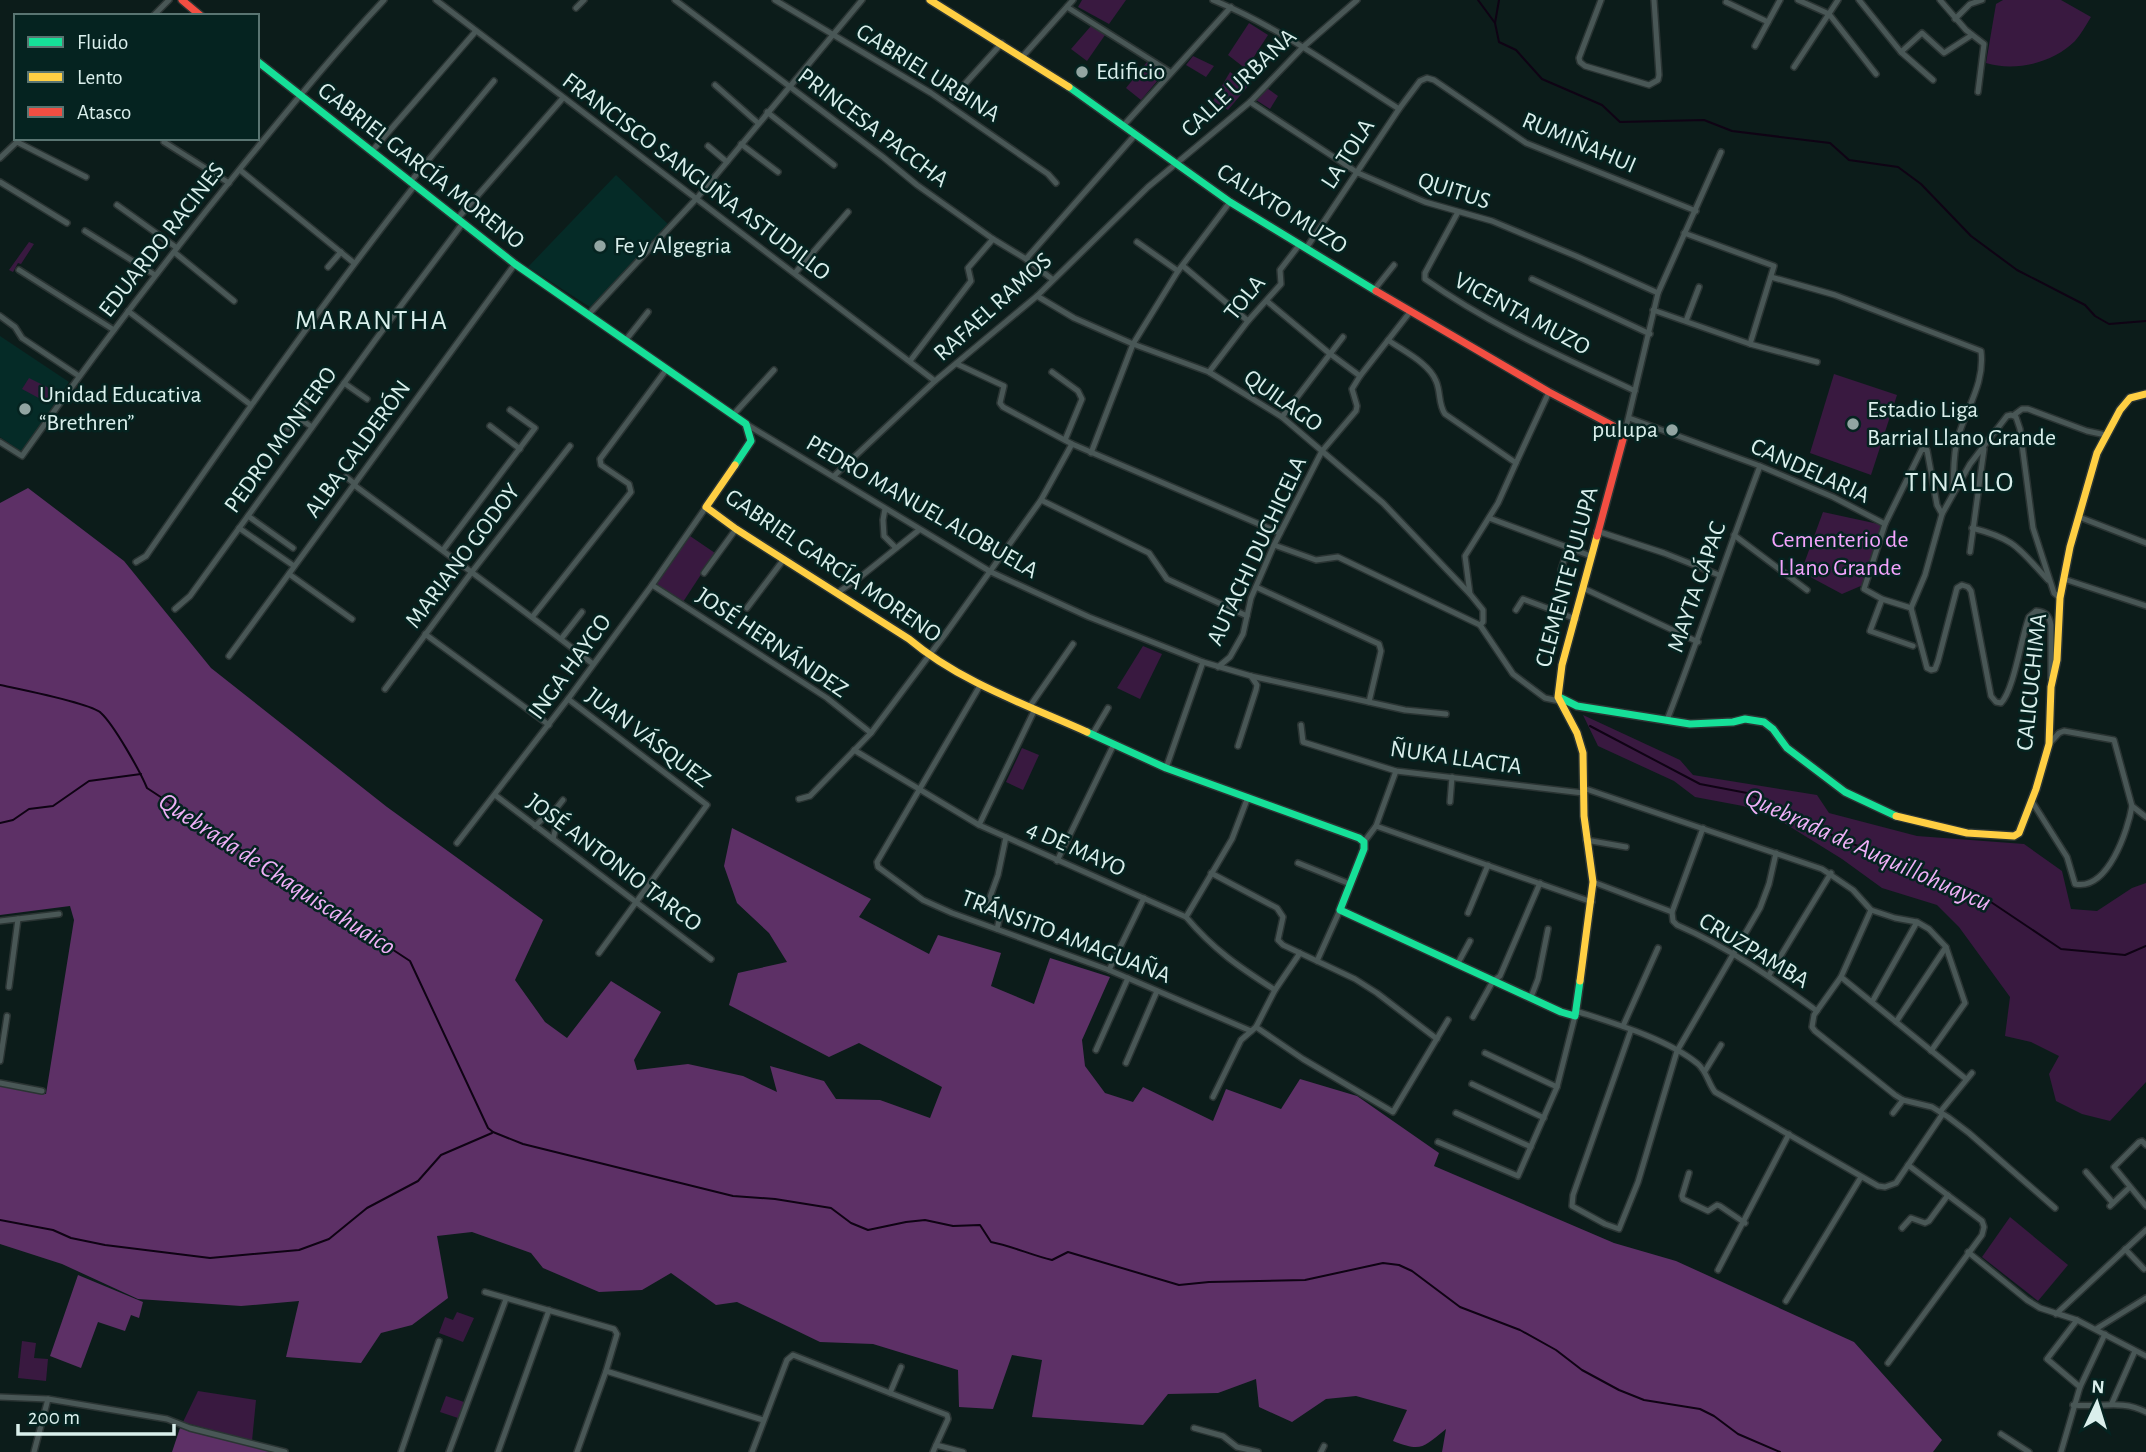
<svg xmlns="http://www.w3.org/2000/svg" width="2146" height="1452" viewBox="0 0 2146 1452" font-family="'Alegreya Sans',sans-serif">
<rect width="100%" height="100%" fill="#0c1c1a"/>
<g fill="#052b27">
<path d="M616 175 670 226 593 309 528 267Z"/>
<path d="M0 336 69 382 22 452 0 437Z"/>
</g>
<g fill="#391940">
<path d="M1082 0H1126L1109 24 1078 7Z"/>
<path d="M2003 0H2061L2091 17C2086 25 2081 34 2075 41 2053 63 2015 72 1986 63L1996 4Z"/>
<path d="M1249 23 1268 35 1246 69 1228 55Z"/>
<path d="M1091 26 1105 35 1087 61 1071 49Z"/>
<path d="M1193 56 1214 66 1206 77 1186 65Z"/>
<path d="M1147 62 1164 73 1141 100 1126 88Z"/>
<path d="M1230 72 1249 85 1228 110 1213 101Z"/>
<path d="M1267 88 1278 96 1270 109 1256 100Z"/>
<path d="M29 242 34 244 21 264 18 263 13 272 9 270Z"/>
<path d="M1834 374 1897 395 1871 475 1810 453Z"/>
<path d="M29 378 53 390 48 403 22 389Z"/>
<path d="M1823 512 1883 525 1863 585 1842 594 1801 572Z"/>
<path d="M690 536 715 553 683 602 656 584Z"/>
<path d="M1143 646 1162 654 1140 699 1117 688Z"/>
<path d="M1583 715 1680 760 1693 775 1817 795 1829 813 1917 836 2024 844 2062 871 2071 909 2097 911 2132 888 2146 883V1082L2110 1121 2082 1114 2056 1101 2049 1074 2059 1056 2031 1042 2005 1036 2010 997 1959 927 1937 905 1882 888 1842 859 1771 815 1743 806 1695 797 1674 781 1598 746Z"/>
<path d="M1022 748 1039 755 1023 790 1006 782Z"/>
<path d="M2010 1217 2068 1265 2038 1301 1982 1257Z"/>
<path d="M457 1312 474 1318 463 1342 439 1333 445 1317 453 1320Z"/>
<path d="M22 1341 36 1343 34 1358 48 1359 46 1381 18 1378Z"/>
<path d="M198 1391 256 1400 252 1441 183 1422Z"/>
<path d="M446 1396 464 1402 458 1418 440 1412Z"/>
</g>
<g fill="#5d3066">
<path d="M28 488 124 561 211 668 387 807 543 920 515 980 545 1022 567 1038 611 981 661 1012 634 1060 637 1070 688 1064 743 1076 777 1092 770 1066 824 1081 836 1099 880 1100 930 1118 942 1087 859 1043 829 1057 729 1005 738 973 787 962 769 933 737 903 724 866 732 828 871 899 859 917 929 954 938 935 1001 953 991 986 1034 1004 1050 958 1110 977 1082 1040 1085 1066 1105 1093 1133 1102 1143 1087 1213 1121 1226 1089 1281 1109 1300 1079 1357 1096 1439 1153 1434 1166 1614 1243 1676 1261 1854 1342 1942 1440 1933 1452H1442L1446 1429C1422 1448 1422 1452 1393 1441L1407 1410 1356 1396 1326 1399 1292 1422 1259 1407 1256 1379 1218 1393 1168 1394 1143 1425 1032 1417 1042 1360 1012 1355 993 1409 959 1407 958 1370 873 1344 820 1342 737 1302 716 1305 671 1273 642 1290 599 1292 543 1268 531 1253 472 1232 437 1236 448 1298 412 1325 381 1333 361 1363 286 1357 299 1301 241 1306 138 1299 62 1264 0 1244V1086L46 1094 74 920 70 906 0 915V503Z"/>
<path d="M78 1275 143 1302 139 1318 131 1315 125 1331 98 1322 81 1368 50 1356Z"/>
<path d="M180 1428 274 1452H172Z"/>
</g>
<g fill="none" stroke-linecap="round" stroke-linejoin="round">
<g stroke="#0f0314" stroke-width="2">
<path d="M1478 0 1495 23 1499 42 1516 50 1542 79 1602 105 1620 122 1704 120 1732 131 1830 143 1849 160 1898 167 1921 184 1971 236 2017 270 2085 305 2095 316 2109 324 2146 321"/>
<path d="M1495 23 1499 0"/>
<path d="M0 685C18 689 91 703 101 713 114 725 140 771 147 788L410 961 488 1128 493 1132 523 1144 733 1196 775 1199 831 1208 851 1223 868 1230 906 1222 925 1220 953 1226 980 1225 991 1242C1012 1246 1031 1255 1052 1260L1068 1252 1179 1285 1209 1282 1305 1280 1383 1263 1399 1265 1412 1271 1460 1307 1520 1330 1556 1350 1582 1370 1619 1390 1644 1400 1700 1409 1714 1416 1738 1434 1780 1452"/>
<path d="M1590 726 1700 784 1747 793 1844 841 1904 862 1976 892 2061 949 2125 955 2146 946"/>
<path d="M0 823 13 820 29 809 53 806 89 781 141 774"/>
<path d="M0 1220 53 1230 71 1238 105 1245 210 1258 299 1250 329 1239 367 1208 418 1181 441 1155 492 1133"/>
</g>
<g stroke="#2a3433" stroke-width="8">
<g id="street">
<path d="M436 0 935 381"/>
<path d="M675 0 883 157 917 185 993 239 1026 259 1052 279"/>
<path d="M775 0 931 93 1048 174 1056 183"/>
<path d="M1213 0C1279 27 1339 71 1399 109"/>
<path d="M1601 0 1579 58 1580 62 1585 66 1649 85 1658 80 1659 75 1654 0"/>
<path d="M1798 0 1829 14 1876 74"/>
<path d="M1859 0 1901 52 1933 80"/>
<path d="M1940 0 1966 30 1984 44 1978 92"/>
<path d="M1726 2 1768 22"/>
<path d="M1067 7 1170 72"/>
<path d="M576 8 584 0"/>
<path d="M153 16 169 0"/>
<path d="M1955 19 1970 4 1982 0"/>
<path d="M1755 46 1780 0"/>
<path d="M1901 52 1922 33 1944 53 1972 35"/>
<path d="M1023 56 1073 0"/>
<path d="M1794 67 1838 0"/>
<path d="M715 85 758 123"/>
<path d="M953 97 1002 43"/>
<path d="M1250 102 1358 173 1425 202 1492 221 1576 256 1658 293"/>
<path d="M767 112 834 165"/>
<path d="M1123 126 1231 7"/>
<path d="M17 142 86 177"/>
<path d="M164 142 229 183"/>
<path d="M741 144 778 172"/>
<path d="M708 146 727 162"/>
<path d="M372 151 476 31"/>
<path d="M0 158 21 138"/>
<path d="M240 170 354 263"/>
<path d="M411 181 494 81"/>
<path d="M0 182 67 223"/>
<path d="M117 205 177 248"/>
<path d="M1458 212 1425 273V279C1491 326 1563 357 1635 391"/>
<path d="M458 218 563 98"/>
<path d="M85 231 155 275"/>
<path d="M1684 233 1774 266 1750 344"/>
<path d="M1137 242 1178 271"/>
<path d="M1307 247 1399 109 1420 81 1427 78 1434 80 1526 143 1696 211"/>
<path d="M174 252 234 301"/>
<path d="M1026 259 1135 135"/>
<path d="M1183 266 1248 321"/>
<path d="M328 267 341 252"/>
<path d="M19 270 114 330"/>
<path d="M795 273 848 212"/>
<path d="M1771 277 1835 295 1981 351C1985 383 1967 407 1958 437 1953 453 1954 471 1953 488"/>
<path d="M1532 279 1650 334"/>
<path d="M1374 290 1394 265"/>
<path d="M1037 296 1074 318 1133 344 1209 372 1282 417 1383 503 1470 594"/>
<path d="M1268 302 1329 353 1360 376"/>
<path d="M1653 310 1750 344 1817 362"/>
<path d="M128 311 251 405"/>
<path d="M588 315 697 198 862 0"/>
<path d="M0 316 15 327 22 338 79 376"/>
<path d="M1686 321 1699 287"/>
<path d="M1388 340C1403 351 1429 363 1436 381 1441 392 1438 404 1445 414L1516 463 1549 392"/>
<path d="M625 341 648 312"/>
<path d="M910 361 971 281 968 268 993 239"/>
<path d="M957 364 1004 386 1000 403 1003 407 1072 444 1280 533"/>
<path d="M1052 372 1078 391 1082 399 1065 440"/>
<path d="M1209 372 1248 321 1281 284 1280 270 1300 244"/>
<path d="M344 383 367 399"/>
<path d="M305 404 297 417 312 427"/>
<path d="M733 415 774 370"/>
<path d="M2014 415 2022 409H2028L2087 431 2106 435"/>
<path d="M1282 417 1343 337"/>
<path d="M1629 418 1760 466 1833 497 1885 524"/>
<path d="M746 424 991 572 1089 617 1203 662 1251 676 1405 710 1446 714"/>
<path d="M490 426 520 449"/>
<path d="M288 428 297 417"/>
<path d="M1625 432 1658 293 1721 152"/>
<path d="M0 442 22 456C92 357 166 260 243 165 289 109 334 53 384 0"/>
<path d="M1091 453 1133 344 1178 271 1230 202"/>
<path d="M834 476 935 381 1037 296 1148 187 1250 102 1302 48 1357 0"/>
<path d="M346 477 355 484"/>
<path d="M354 485C434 544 514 603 593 664"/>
<path d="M1041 500 1149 553 1167 579 1247 616"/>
<path d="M885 509 883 520 884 536 896 548"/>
<path d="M248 516 293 548"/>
<path d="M2079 517 2146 543"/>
<path d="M1489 518 1591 556"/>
<path d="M239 528 294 566"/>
<path d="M1972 528C2016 539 2019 549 2048 580"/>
<path d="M1597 531 1664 553 1719 575"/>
<path d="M1734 535 1807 590"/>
<path d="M1274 545 1316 560 1338 557 1480 625"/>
<path d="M443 550 535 428 510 410"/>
<path d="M1970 552 1984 449"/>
<path d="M136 562 146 556C233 430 321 305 415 185"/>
<path d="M1561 570 1568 548"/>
<path d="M704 573 736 529"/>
<path d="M289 574 352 619"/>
<path d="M2064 579 2146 606"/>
<path d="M652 585 827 698 871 733"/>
<path d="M1256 587 1379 644 1381 651 1369 702"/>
<path d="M1583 588 1698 642"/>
<path d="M837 593 859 578 919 530"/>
<path d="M1882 599 1870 631 1913 646"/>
<path d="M747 608 784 559"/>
<path d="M1911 608 1882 599 1864 589 1885 524 1919 455 1922 449 1927 450 1937 505 1942 514 1970 464 2007 416 2011 415 2016 417 2020 429 2033 528 2054 593 2060 598"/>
<path d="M1911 608 1927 668 1931 670 1935 669 1938 661 1957 588 1962 585 1968 587 1971 591 1991 696 1996 702 2001 703C2014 690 2021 638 2029 617L2036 611C2046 612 2049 615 2051 625V678"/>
<path d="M1911 608 1925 575 1942 514"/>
<path d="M175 609 190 596 376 339 463 223"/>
<path d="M1516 610 1523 599 1576 619"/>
<path d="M533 616 631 492 629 484 601 465 600 459 666 370"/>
<path d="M1480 625 1483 622V610L1470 594 1465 556 1498 503 1516 463"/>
<path d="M1480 625 1513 674 1545 698 1559 701"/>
<path d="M425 634 549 725"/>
<path d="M561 639 582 612"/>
<path d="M229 656 515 264"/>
<path d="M1218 667 1230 657 1243 634 1251 598 1274 545 1322 451 1356 411 1357 406 1352 389 1360 376 1410 312"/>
<path d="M981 684 877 862 878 867 923 900 952 913 1109 970 1251 1031"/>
<path d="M385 689 471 573 570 446"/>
<path d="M568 699 707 805 599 953"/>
<path d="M1030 706 1073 644"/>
<path d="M1667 720C1700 636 1728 550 1760 466"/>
<path d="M1301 725 1303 742 1396 771 1583 793"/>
<path d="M1092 735 1108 708"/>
<path d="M2049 744 2059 733 2064 731 2114 740 2132 806 2146 817"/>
<path d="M1238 746 1256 690 1257 685 1251 676"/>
<path d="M854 750 979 825 1186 917C1214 950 1239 967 1275 990"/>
<path d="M1166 768 1203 662"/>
<path d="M1583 788 1822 869 1853 890 1871 910 1895 918 1917 922 1929 929 1946 947 1965 1003 1931 1051"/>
<path d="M495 795 711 959"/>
<path d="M799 799 810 796 871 733 946 633 1041 500 1072 444"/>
<path d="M2031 800 2067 857 2075 884C2108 891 2128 830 2132 806"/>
<path d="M1450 802 1452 777"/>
<path d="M979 825 1035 709"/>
<path d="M535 826 547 815H551"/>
<path d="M1376 826 1592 902"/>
<path d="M553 839 556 827 551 815 563 800"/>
<path d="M1586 840 1626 847"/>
<path d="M1364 842 1376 826 1396 771"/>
<path d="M457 843 568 699 652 585 706 507"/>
<path d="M1057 861 1114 744"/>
<path d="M1298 863 1350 884"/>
<path d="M1211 873 1277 908 1283 917 1278 940 1283 945 1355 979 1377 993 1437 1039"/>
<path d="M1593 882 1672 912 1673 921 1677 925C1728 947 1772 978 1817 1011"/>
<path d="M1871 910 1841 977 1814 1015 1812 1027 1815 1031 1895 1095 1903 1100 1932 1107 1948 1117 1969 1133 2055 1208"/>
<path d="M1672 912 1703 828"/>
<path d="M1468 913 1488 865"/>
<path d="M1186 917 1232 839 1248 797"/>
<path d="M0 921 59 914"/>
<path d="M997 929 1000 916 986 908 998 875 1006 837"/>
<path d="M1317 961 1340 910"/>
<path d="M1458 963 1470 941"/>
<path d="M1109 970 1144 898"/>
<path d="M1769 975 1831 873"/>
<path d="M1841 977 1966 1079"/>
<path d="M9 987 18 919"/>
<path d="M1531 997 1538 979 1548 929"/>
<path d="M1872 1002 1917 922"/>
<path d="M1576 1011C1613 1023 1668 1039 1698 1064 1707 1072 1708 1083 1715 1092L1878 1186 1885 1187 1896 1183 1942 1115"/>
<path d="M1473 1017 1493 981 1500 976 1540 883"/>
<path d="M1896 1022 1946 947"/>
<path d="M1623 1026 1658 948"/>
<path d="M1256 1027 1303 1059 1393 1112 1448 1020"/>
<path d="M1631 1030 1573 1195 1572 1206 1605 1224 1619 1229 1638 1182 1677 1051 1760 908 1769 884 1776 853"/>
<path d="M1096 1050 1128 978"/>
<path d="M1485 1053 1557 1087"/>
<path d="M0 1061 7 1016"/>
<path d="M1126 1063 1157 991"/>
<path d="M1705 1071 1721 1045"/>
<path d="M0 1083 42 1091"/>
<path d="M1472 1084 1544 1118"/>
<path d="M1213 1097 1241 1040 1256 1027 1275 990 1300 953"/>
<path d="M1940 1112 1972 1073"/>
<path d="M1456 1113 1531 1147"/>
<path d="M1893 1113 1903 1100"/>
<path d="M1438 1142 1518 1176 1557 1087 1575 1016"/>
<path d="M2146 1145 2142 1141 2139 1142 2114 1167 2146 1206"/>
<path d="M2086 1172 2113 1203"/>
<path d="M1689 1173 1682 1196 1683 1199 1708 1211 1717 1205 1720 1206 1745 1223"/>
<path d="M2110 1206 2130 1187"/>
<path d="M1902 1228 1911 1218 1925 1223 1929 1221 1948 1195"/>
<path d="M2125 1249 2144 1269"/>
<path d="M1968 1252 2027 1300 2040 1308 2077 1320 2146 1356"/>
<path d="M1718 1270 1789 1134"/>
<path d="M485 1292 614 1329 617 1334 606 1371 577 1452"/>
<path d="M1786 1301 1861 1177"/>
<path d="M2056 1314 2146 1230"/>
<path d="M2077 1320 2047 1359 2080 1387"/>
<path d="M2096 1329 2146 1298"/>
<path d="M1888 1363 1982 1235 1984 1227 1982 1221 1908 1165"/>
<path d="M606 1371 763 1420"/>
<path d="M890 1393 947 1415 948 1419 936 1445"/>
<path d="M0 1397 48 1399 167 1419 190 1428 285 1452"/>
<path d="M2112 1403 2135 1351"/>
<path d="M2073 1405C2099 1408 2122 1399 2146 1412"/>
<path d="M1194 1428 1223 1436 1237 1447 1258 1452"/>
<path d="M2001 1434 2029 1452"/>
<path d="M34 1452 48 1399"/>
<path d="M401 1452 439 1341"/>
<path d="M449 1452 506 1299"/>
<path d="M498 1452 549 1310"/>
<path d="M752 1452 787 1360 793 1355 890 1393 901 1367"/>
<path d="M933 1452 936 1445 963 1452"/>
<path d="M1321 1452 1324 1446"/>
<path d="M2061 1452 2080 1387 2105 1334"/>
</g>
</g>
<g stroke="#2a3433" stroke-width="10">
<g id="fast">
<path d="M257 61 515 264 746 424 751 441 735 465"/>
<path d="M1069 87 1230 202 1376 291"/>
<path d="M1559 697 1577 706 1690 724 1733 722 1745 719 1764 722 1773 729 1787 748 1845 792 1896 816"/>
<path d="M1087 732 1166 768 1359 838 1364 842V849L1340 910 1561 1012 1575 1016 1580 981"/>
</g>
</g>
<g stroke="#2a3433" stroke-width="10">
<g id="slow">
<path d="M930 0 1069 87"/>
<path d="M735 465 706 507 736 529 909 639C960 682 1027 705 1087 732"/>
<path d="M1896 816 1967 833 2014 836 2019 833 2036 789 2049 744 2051 687 2057 660 2060 598 2070 547 2097 453 2120 410 2130 398 2146 394"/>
<path d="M1580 981 1593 882 1584 816 1583 753 1577 733 1558 697 1562 665 1597 536"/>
</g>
</g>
<g stroke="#2a3433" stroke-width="10">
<g id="jam">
<path d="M182 0 201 16"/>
<path d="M1376 291 1549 392 1625 432 1597 536"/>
</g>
</g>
<use href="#street" stroke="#495756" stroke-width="5"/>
<use href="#fast" stroke="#16e098" stroke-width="7"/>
<use href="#slow" stroke="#ffcf43" stroke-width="7"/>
<use href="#jam" stroke="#f24e42" stroke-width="7"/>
</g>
<g fill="#92a5a2" stroke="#052320" stroke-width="2.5">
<circle cx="1082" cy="72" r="7"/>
<circle cx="600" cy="246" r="7"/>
<circle cx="25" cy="409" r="7"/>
<circle cx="1853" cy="424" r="7"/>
<circle cx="1672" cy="430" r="7"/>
</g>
<g text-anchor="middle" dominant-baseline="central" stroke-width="5" stroke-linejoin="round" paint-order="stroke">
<g font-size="24" fill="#daefec" stroke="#052320" text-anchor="start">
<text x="1096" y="72">Edificio</text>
<text x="614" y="246">Fe y Algegria</text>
<text x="39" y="395">Unidad Educativa<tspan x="39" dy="28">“Brethren”</tspan></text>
<text x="1867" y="410">Estadio Liga<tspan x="1867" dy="28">Barrial Llano Grande</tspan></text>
<text x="1658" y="430" text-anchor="end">pulupa</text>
</g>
<g font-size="24" fill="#daefec" stroke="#052320">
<text transform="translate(928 73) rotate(32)">GABRIEL URBINA</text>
<text transform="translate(1239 83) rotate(-43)">CALLE URBANA</text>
<text transform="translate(873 128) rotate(37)">PRINCESA PACCHA</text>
<text transform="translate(1579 143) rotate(23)">RUMIÑAHUI</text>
<text transform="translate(1348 154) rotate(-57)">LA TOLA</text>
<text transform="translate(421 166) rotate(38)">GABRIEL GARCÍA MORENO</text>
<text transform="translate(696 177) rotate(37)">FRANCISCO SANGUÑA ASTUDILLO</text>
<text transform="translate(1454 191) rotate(18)">QUITUS</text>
<text transform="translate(1282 209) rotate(32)">CALIXTO MUZO</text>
<text transform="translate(162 240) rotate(-52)">EDUARDO RACINES</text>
<text transform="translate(1245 298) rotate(-51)">TOLA</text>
<text transform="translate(993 307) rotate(-42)">RAFAEL RAMOS</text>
<text transform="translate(1522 314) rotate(28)">VICENTA MUZO</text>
<text transform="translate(1283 401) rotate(35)">QUILAGO</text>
<text transform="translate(281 440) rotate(-54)">PEDRO MONTERO</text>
<text transform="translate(358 449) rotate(-54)">ALBA CALDERÓN</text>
<text transform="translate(1810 471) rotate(24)">CANDELARIA</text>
<text transform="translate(922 507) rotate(30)">PEDRO MANUEL ALOBUELA</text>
<text transform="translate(1257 551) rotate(-65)">AUTACHI DUCHICELA</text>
<text transform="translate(463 556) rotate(-53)">MARIANO GODOY</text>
<text transform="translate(833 566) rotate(34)">GABRIEL GARCÍA MORENO</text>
<text transform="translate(1567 577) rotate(-75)">CLEMENTE PULUPA</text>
<text transform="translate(1697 587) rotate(-71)">MAYTA CÁPAC</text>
<text transform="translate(772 643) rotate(34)">JOSÉ HERNÁNDEZ</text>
<text transform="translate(570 667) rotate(-54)">INGA HAYCO</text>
<text transform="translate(2032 682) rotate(-84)">CALICUCHIMA</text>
<text transform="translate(648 738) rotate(37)">JUAN VÁSQUEZ</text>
<text transform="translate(1456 758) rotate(8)">ÑUKA LLACTA</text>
<text transform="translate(1076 849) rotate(24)">4 DE MAYO</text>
<text transform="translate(614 863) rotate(37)">JOSÉ ANTONIO TARCO</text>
<text transform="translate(1066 937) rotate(21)">TRÁNSITO AMAGUAÑA</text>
<text transform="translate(1754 951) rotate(31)">CRUZPAMBA</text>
</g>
<g font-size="24" fill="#f4a4fe" stroke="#052320">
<text x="1840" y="540">Cementerio de<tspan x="1840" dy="28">Llano Grande</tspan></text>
</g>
<g font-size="26" font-style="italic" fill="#efb0f7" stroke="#052320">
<text transform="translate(1868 850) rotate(24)">Quebrada de Auquillohuaycu</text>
<text transform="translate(277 874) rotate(33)">Quebrada de Chaquiscahuaico</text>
</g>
<g font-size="28" letter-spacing="2" fill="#daefec" stroke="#052320">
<text x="372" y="321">MARANTHA</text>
<text x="1960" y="483">TINALLO</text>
</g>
</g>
<rect x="14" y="14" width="245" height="126" fill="#052320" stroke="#5a7572" stroke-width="2"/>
<rect x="28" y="37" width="35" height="10" fill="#16e098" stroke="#5a7572" stroke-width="2"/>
<text x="77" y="49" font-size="21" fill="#daefec">Fluido</text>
<rect x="28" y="72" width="35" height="10" fill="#ffcf43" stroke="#5a7572" stroke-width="2"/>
<text x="77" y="84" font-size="21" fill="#daefec">Lento</text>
<rect x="28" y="107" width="35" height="10" fill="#f24e42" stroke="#5a7572" stroke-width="2"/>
<text x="77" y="119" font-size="21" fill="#daefec">Atasco</text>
<g transform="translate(2097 1403) rotate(4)" stroke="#052320" stroke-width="5" paint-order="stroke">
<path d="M0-5L12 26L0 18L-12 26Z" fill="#daefec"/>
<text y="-10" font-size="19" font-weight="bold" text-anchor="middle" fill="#daefec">N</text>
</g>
<path d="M18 1424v10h156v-10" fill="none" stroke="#daefec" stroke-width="3.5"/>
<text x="28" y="1424" font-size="21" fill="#daefec" stroke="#052320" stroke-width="5" paint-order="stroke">200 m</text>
</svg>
